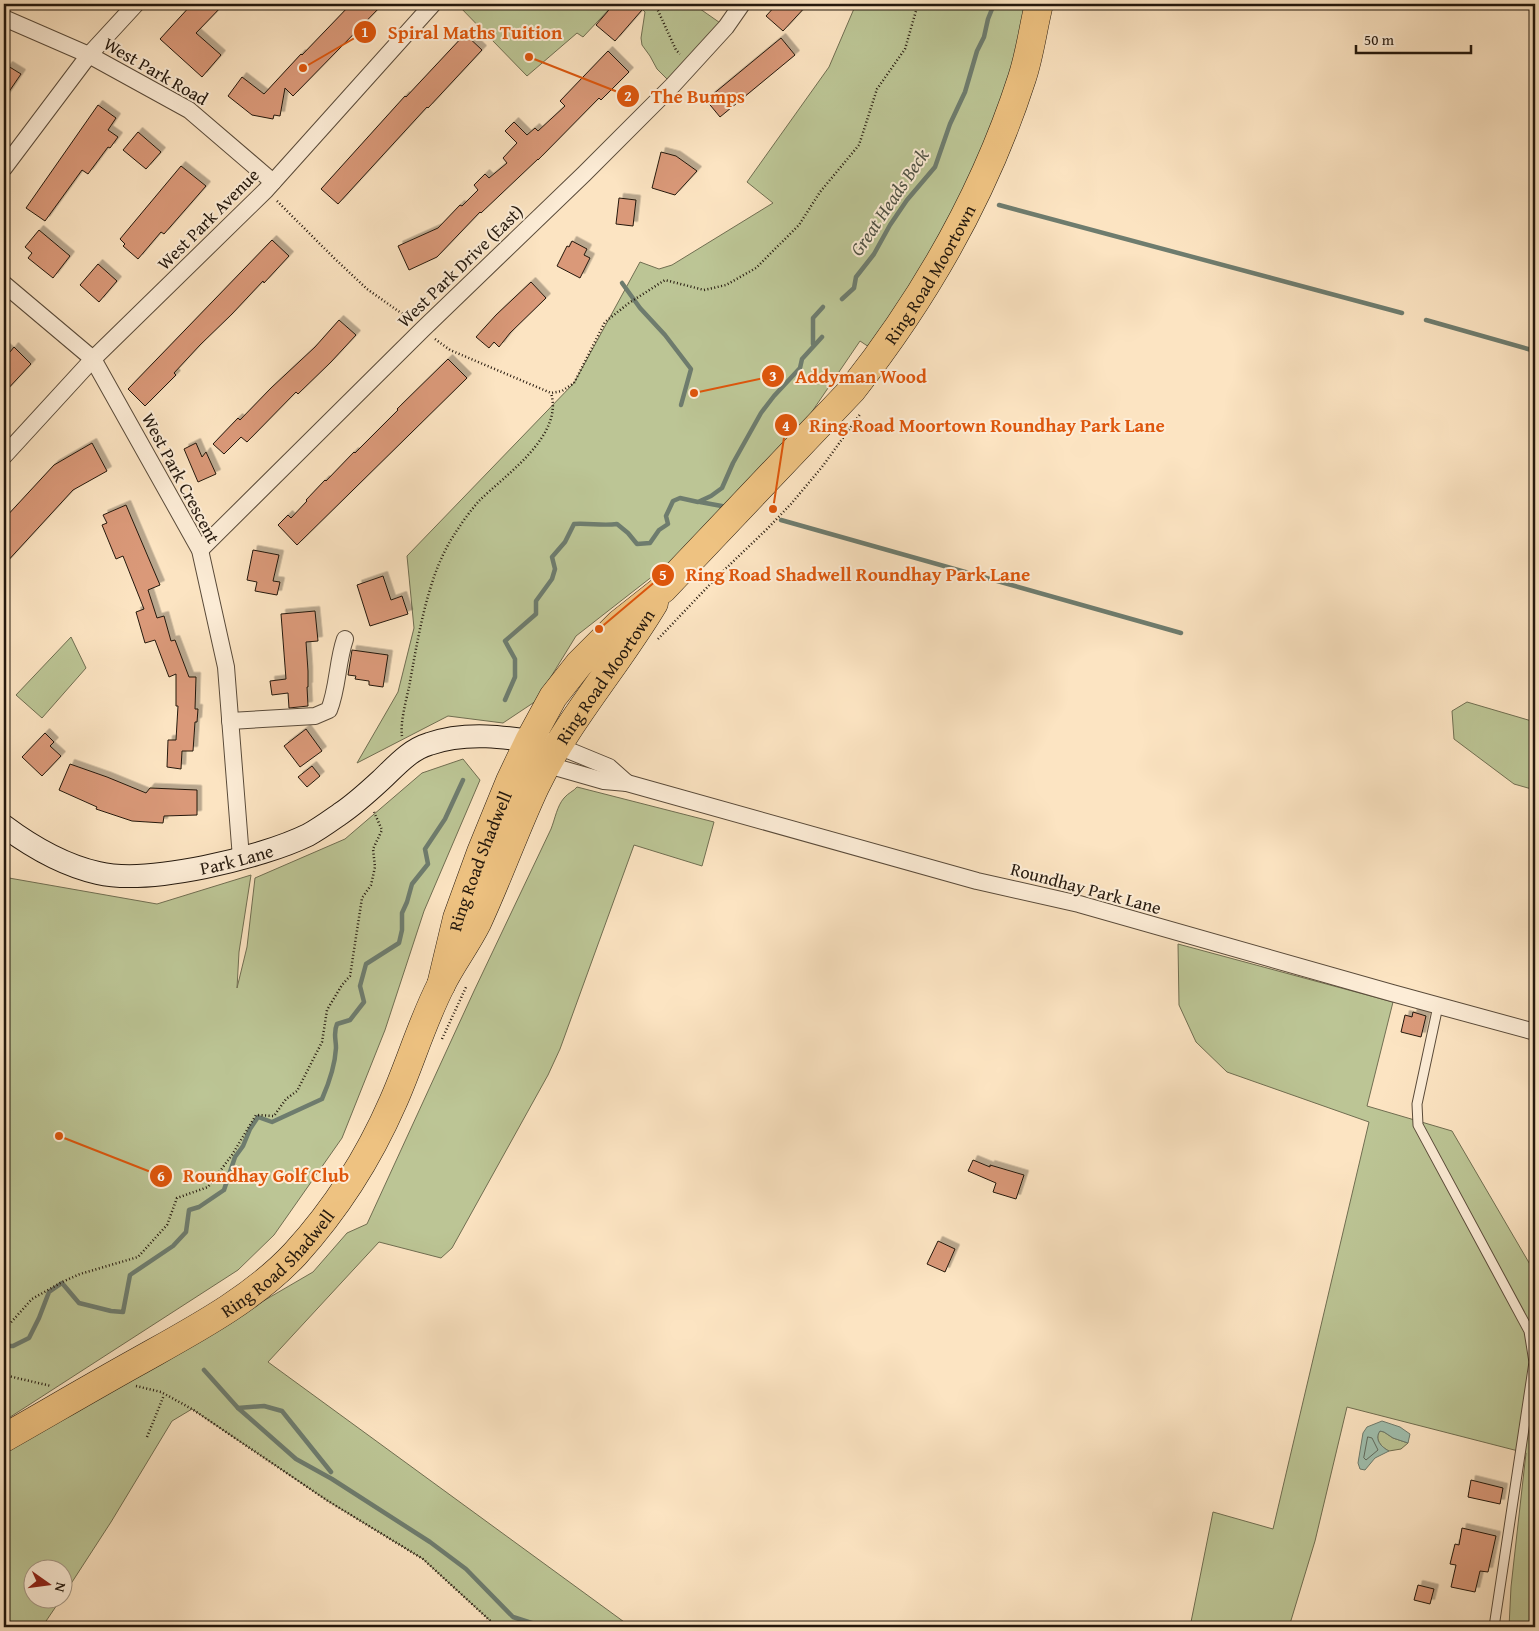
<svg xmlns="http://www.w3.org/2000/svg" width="1539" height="1631" viewBox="0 0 1539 1631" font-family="'Gentium Book Plus',serif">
<defs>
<filter id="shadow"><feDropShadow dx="4.5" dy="-4.5" stdDeviation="0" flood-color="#0004"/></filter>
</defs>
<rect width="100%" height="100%" fill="#fce4c2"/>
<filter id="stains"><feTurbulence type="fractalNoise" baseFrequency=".004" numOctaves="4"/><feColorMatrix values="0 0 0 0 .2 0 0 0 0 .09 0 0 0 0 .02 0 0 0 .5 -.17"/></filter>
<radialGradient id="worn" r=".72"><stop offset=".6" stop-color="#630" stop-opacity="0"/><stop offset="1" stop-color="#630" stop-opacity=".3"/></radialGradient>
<g fill="#bcc595" stroke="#706e51">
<path d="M457 4H614L583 37 577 33 527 76Z"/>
<path d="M637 4H693L726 27 673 85 657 69 650 56 642 45 641 38 645 12Z"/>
<path d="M856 4H1028L1020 40 992 130 935 248 872 349 860 341 809 416 699 540 576 636 536 701 503 723 448 716 357 763 398 692 414 628 407 556 574 383 640 262 659 269 672 265 773 203 747 182 829 67Z"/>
<path d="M71 637 86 668 42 718 16 695Z"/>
<path d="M1467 702 1535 722V790L1514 784 1454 739 1452 711Z"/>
<path d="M463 759 480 780 424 911 385 1030 342 1138 274 1235 238 1270 4 1421V873L9 878 157 904 251 875 239 952 237 988 247 947 255 878 345 839 422 773Z"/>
<path d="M577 787 714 822 702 866 634 845 560 1049 548 1075 452 1248 441 1258 379 1242 268 1362 631 1627H497L423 1559 328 1501 192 1409 172 1421 111 1522 63 1596 62 1568H32V1598L61 1599 42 1627H4V1453L18 1444 313 1272 347 1233 367 1224 474 991 551 829C555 819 557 806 564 798 568 793 574 791 577 787Z"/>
<path d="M1178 944 1393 1002 1367 1106 1452 1131 1535 1273V1627H1509L1511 1587 1526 1453 1347 1407 1315 1541 1289 1627H1190L1213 1512 1273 1529 1369 1122 1227 1072 1196 1042 1179 1005Z"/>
<path d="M1380 1431 1384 1432 1393 1438 1408 1443 1401 1449 1389 1451C1381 1447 1374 1439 1380 1431Z"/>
</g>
<path fill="#a0bfae" stroke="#6e7c6e" d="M1382 1421 1400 1427 1410 1434 1408 1443 1393 1438 1384 1432 1380 1431C1374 1439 1381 1447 1389 1451L1375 1458 1365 1470 1360 1469 1358 1463 1363 1433 1367 1427Z"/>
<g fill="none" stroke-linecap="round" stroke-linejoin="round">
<path stroke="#626c5e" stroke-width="1" d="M1368 1437 1372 1438 1378 1450 1366 1460 1364 1458Z"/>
<g stroke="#6e7c6e" stroke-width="4.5">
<path d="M999 205 1402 313"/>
<path d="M622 283 640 308 665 335 691 369 681 405"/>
<path d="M842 299 854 288 856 277 874 254 890 225 907 200 935 167 950 124 965 92 977 51 984 37 988 19 994 4"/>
<path d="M1426 320 1535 351"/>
<path d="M813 344V318L823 307"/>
<path d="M700 502 727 507"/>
<path d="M781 520 1181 633"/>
<path d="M505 700 515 677V659L505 641 536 614V601L552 579 555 569 552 557 565 542 574 524C589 523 603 526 617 524L628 533 637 544 650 543 659 530 668 524 666 516 673 501 680 498 698 502 711 496 722 488 733 463 761 413 774 396 800 368 802 359 822 337"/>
<path d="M4 1346H13L29 1338 39 1318 49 1292 62 1283 79 1303 111 1311 123 1312 130 1275 173 1246 186 1232 189 1210 199 1207 224 1190 235 1157 243 1146 250 1129 258 1117 272 1122 322 1099C329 1083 335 1066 336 1048 336 1039 333 1033 337 1024L350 1020 364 1002 360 986 366 964 399 943 402 930V913L407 902 412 884 428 864 425 849 445 819 463 780"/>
<path d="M204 1370 238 1408 296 1459 332 1479 430 1542 466 1569 513 1617 544 1627"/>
<path d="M238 1408 264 1406 282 1411 331 1472"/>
</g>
</g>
<g fill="#da9979" stroke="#24180d" filter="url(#shadow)">
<path d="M192 4H224L196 33 221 55 202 77 160 39Z"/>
<path d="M351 4H383L293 96 285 88 280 116 274 115 273 119 252 115 228 96 242 77 264 94 301 54 302 55Z"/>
<path d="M614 4H635L642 10 615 41 596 25Z"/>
<path d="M777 4H808L783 31 766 16Z"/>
<path d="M465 34 482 50 428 108 427 107 338 204 321 189 405 96 406 97Z"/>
<path d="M781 38 795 55 720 117 706 100Z"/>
<path d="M608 51 629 72 601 100 599 98 538 160V159L481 213 480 212 437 257 409 270 398 246 438 228 460 205 462 206 478 190 474 185 485 174 489 178 507 163 503 158 517 143 505 131 514 122 527 135 535 128 538 131 565 106 560 101Z"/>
<path d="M8 66 21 74 4 99V72Z"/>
<path d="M98 105 116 118 108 130 118 137 110 148 108 147 88 174 82 170 45 221 26 208Z"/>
<path d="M138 132 161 152 146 169 123 150Z"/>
<path d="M661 152 676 156 697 171 675 195 652 188Z"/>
<path d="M181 166 206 186 164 234 161 232 138 259 123 246 125 244 120 239Z"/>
<path d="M619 198 636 200 633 226 616 224Z"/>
<path d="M39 230 70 256 53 278 28 258 32 253 25 247Z"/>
<path d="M272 240 289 256 264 283 263 281 232 314 200 345 174 373 176 375 145 406 128 389Z"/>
<path d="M572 241 587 249 584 255 590 258 580 278 557 266 567 246 569 247Z"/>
<path d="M98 264 117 281 99 302 80 285Z"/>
<path d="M531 282 546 298 510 333 499 347 494 342 489 348 476 337 496 315Z"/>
<path d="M339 320 356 335 331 362 298 394 296 392 247 442 241 437 224 454 213 444 238 418 240 420 271 388 315 347Z"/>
<path d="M4 347 10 352 14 347 31 364 4 393Z"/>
<path d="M448 359 467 378 297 545 278 525 288 515 291 518 307 501 306 500 325 480 326 481 354 452 355 453 398 410 397 409Z"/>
<path d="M92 443 107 471 73 490 4 565V519L54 465Z"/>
<path d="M196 443 202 457 206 452 216 474 198 482 184 449Z"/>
<path d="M126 505 160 585 148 590 157 618 164 616 171 641 175 640 189 677H196L195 709H198L197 722H195L193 751H182L181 769 167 767 168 740H176L178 706H176V674L169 677 155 640 145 643 136 612 144 609 123 556 116 559 102 525 107 523 103 515Z"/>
<path d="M253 550 279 555 273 581 280 582 277 595 255 591 257 582 247 580Z"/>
<path d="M383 576 391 600 402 596 408 614 370 626 357 585Z"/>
<path d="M315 611 318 641 306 642 308 671V687H307L308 706 289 708 288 693 272 695 270 681 286 679 281 614Z"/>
<path d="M352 650 388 655 383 687 369 685V681L355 679 356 676 348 675Z"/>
<path d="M306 729 322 751 300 767 284 746Z"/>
<path d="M45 733 54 742 50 746 61 756 42 776 22 757Z"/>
<path d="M70 764 107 777 146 793 150 788 197 790V815L164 816 163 823 132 821 96 809 97 807 59 790Z"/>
<path d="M312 766 320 776 307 787 298 777Z"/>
<path d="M1413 1012 1426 1016 1421 1037 1401 1032 1405 1015 1412 1017Z"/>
<path d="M973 1160 990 1167V1165L1024 1175 1016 1199 993 1192 996 1183 968 1171Z"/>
<path d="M938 1241 955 1249 945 1272 927 1264Z"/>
<path d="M1471 1480 1503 1488 1500 1504 1468 1497Z"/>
<path d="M1462 1528 1496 1536 1488 1572 1480 1571 1475 1592 1451 1587 1456 1565 1450 1564 1455 1544 1459 1545Z"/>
<path d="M1418 1585 1434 1589 1430 1604 1414 1600Z"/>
</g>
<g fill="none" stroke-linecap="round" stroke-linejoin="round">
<g stroke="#5a4b3a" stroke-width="11">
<path id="lane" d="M1438 1006 1417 1104 1418 1125 1529 1331 1534 1362 1494 1627"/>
</g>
<g stroke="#5a4b3a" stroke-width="18">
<g id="street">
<path d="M4 18 89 55 189 110 273 182"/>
<path d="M4 168 89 55 136 4"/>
<path d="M4 284 93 359 200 550 226 667 241 858"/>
<path d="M4 456 93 359 266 190 433 4"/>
<path d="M200 550 423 329 584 174 673 85 726 27 742 4"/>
<path d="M230 721 315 716 329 710C338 688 337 662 345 639"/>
<path d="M558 746 609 767 627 783"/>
<path d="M548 765 604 781 627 783 977 881 1079 904 1392 993 1535 1032"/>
</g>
</g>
<g stroke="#24180d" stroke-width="24">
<g id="secondary">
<path id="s1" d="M4 826C32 847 63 865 98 873 149 885 261 858 308 835 319 829 330 821 340 814 355 804 368 792 381 780 395 767 409 750 429 744 466 731 506 737 545 743"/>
</g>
</g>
<g stroke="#24180d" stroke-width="29">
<g id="highway">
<path id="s2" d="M441 985 457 918 481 852 510 781 529 741 553 697 579 664 620 623 663 589 852 390C926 296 985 193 1022 78 1030 54 1033 28 1039 4"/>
<path id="s3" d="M4 1438C48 1413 92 1387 137 1362 192 1331 252 1300 295 1254 336 1209 369 1157 393 1102 410 1064 422 1022 441 985 451 964 466 945 477 923 498 878 514 832 535 787 567 721 617 665 654 603"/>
</g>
</g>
<g stroke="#24180d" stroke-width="2.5" stroke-dasharray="1 2.5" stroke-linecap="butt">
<path d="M655 4 676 50 680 54"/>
<path d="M277 201 334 258 367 289 411 320"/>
<path d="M435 339 450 350 551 393 562 391 574 383 605 322 629 303 665 280 704 290 726 285 756 268 799 225 820 192 859 145 877 89 905 49 918 4"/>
<path d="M658 639 717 577 767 529 791 504 822 467 861 413"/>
<path d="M402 736C400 723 406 701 409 687 418 639 427 576 454 535 461 524 470 511 479 501 505 475 564 436 551 393"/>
<path d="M442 1039 467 985"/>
<path d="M4 1328 5 1329 32 1299 62 1282 80 1274 138 1257 167 1225 177 1198 208 1187 232 1155 256 1115 274 1116 286 1099 297 1091 322 1042 327 1010 342 985 350 976 362 898 371 885 375 867 373 849 382 830 374 812"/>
<path d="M4 1375 51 1386"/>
<path d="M136 1386 161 1392 192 1409 328 1501 423 1559 497 1627"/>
<path d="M147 1437 164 1395"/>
</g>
<use href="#lane" stroke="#fdedd7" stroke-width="9"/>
<use href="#street" stroke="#fdedd7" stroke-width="16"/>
<use href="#secondary" stroke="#fdedd7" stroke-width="22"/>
<use href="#highway" stroke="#eec281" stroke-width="28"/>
</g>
<g text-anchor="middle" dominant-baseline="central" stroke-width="4" stroke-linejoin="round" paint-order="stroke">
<g font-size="18" fill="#24180d" stroke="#fdedd7">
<text transform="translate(156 71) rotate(30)">West Park Road</text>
<text transform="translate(208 219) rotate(-45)">West Park Avenue</text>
<text transform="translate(460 266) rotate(-44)">West Park Drive (East)</text>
<text stroke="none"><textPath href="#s2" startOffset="879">Ring Road Moortown</textPath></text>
<text transform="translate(181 478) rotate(62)">West Park Crescent</text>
<text stroke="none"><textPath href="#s3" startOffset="1004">Ring Road Moortown</textPath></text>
<text stroke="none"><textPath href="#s1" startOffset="246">Park Lane</textPath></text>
<text stroke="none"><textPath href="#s2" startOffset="130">Ring Road Shadwell</textPath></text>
<text transform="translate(1086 888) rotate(15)">Roundhay Park Lane</text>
<text stroke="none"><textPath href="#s3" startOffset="326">Ring Road Shadwell</textPath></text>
</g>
<g font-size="19" font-style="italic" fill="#4f5245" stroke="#fdedd7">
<text transform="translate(889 202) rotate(-56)">Great Heads Beck</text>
</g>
</g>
<path fill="none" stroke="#de560c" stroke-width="2" d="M303 68L365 32M529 57L628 96M694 393L773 376M773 509L786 425M599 629L663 575M59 1136L161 1176"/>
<g fill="#de560c" stroke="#fdedd7" stroke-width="2">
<circle cx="303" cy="68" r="5"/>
<circle cx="529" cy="57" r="5"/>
<circle cx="694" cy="393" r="5"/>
<circle cx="773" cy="509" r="5"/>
<circle cx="599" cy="629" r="5"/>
<circle cx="59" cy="1136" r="5"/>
<circle cx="365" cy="32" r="12"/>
<circle cx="628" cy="96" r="12"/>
<circle cx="773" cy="376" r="12"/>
<circle cx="786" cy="425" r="12"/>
<circle cx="663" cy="575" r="12"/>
<circle cx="161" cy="1176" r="12"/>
</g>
<g font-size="15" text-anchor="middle" font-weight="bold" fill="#fff">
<text x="365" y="37">1</text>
<text x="628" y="101">2</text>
<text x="773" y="381">3</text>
<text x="786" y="431">4</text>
<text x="663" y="580">5</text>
<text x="161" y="1181">6</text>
</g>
<g font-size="19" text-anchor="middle" font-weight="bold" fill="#de560c" stroke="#fdedd7" stroke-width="4" stroke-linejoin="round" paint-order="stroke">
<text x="475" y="39">Spiral Maths Tuition</text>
<text x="698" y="103">The Bumps</text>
<text x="861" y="383">Addyman Wood</text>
<text x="987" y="432">Ring Road Moortown Roundhay Park Lane</text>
<text x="858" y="581">Ring Road Shadwell Roundhay Park Lane</text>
<text x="266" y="1182">Roundhay Golf Club</text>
</g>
<rect width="1539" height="1631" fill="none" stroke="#fce4c2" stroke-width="20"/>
<rect x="5" y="5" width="1529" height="1621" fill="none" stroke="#24180d" stroke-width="2.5"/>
<rect x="10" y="10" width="1519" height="1611" fill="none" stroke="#24180d"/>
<g transform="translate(48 1584) rotate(104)"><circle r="24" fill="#fdedd7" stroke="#a69886"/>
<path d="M0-4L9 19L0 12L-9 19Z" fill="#8f2418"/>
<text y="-8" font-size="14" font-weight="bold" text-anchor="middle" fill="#24180d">N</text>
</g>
<path d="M1356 45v8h115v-8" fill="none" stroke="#24180d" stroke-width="2.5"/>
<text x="1364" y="45" font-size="15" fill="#24180d" stroke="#fdedd7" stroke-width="4" paint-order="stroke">50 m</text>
<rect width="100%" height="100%" filter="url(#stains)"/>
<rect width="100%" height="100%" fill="url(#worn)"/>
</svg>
